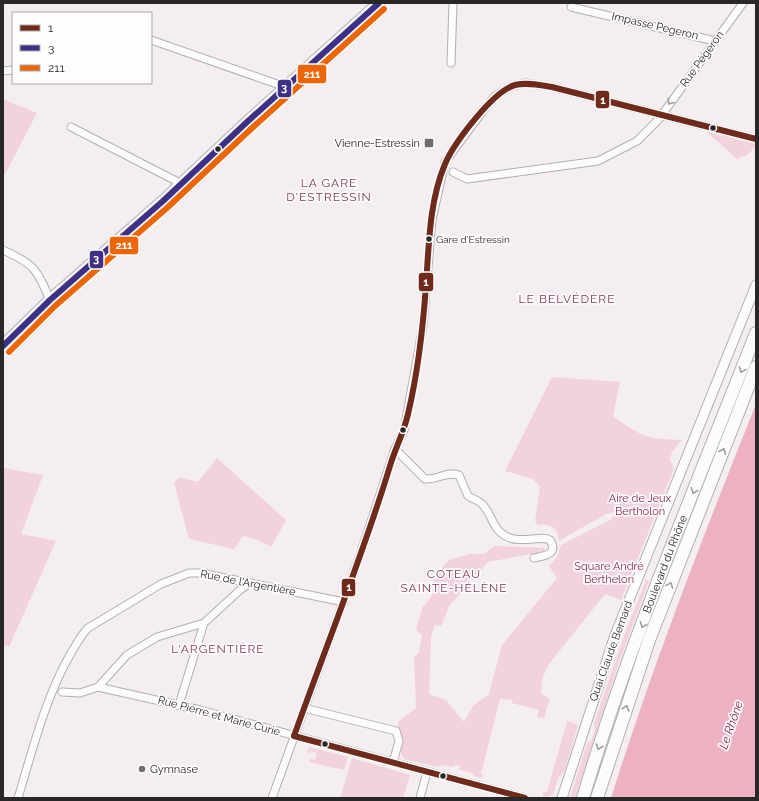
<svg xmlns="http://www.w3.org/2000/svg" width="759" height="801" viewBox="0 0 759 801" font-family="Raleway,sans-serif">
<rect width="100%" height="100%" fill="#f4eef0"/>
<g fill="#f2d2db">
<path d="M3 99 37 113 3 178Z"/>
<path d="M707 132 756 144V146L746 156 740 157 738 160Z"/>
<path d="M552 377 620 382 613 416C642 437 646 439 682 440L672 452 670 459 674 469 621 600 605 594 549 664 542 679 541 694 550 699 544 718 537 717 539 710 512 703V700L500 699 481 774 484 775 482 778 475 777 472 773 459 769 460 766 456 765 452 767 442 765 438 767 404 759 401 754V736L398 727 399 721 416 708 414 657 419 653 422 635 416 630 422 608 431 597 435 588 433 584 437 573 449 560 470 554H484L494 546 544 548 545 550 543 552 488 562 450 605 441 626 435 625 431 637 429 694 446 700 464 722 473 706 489 694 502 645 557 578 549 566 557 557 561 545 612 519 615 512 606 514 559 541C557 527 551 523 538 525L535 521 540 487 533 479 505 471Z"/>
<path d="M217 458 286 520 271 547 258 540 243 536 234 549 189 539 174 483 179 477 198 482Z"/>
<path d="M3 468 43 475 21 534 56 541 9 647 3 645Z"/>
<path d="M646 580 649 581 618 665 579 786 575 798H570L587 743 591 741 595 730 594 723 625 633Z"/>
<path d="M567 721 578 725 565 770 559 777 553 794 546 797 543 795V791L547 792Z"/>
<path d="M309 747 348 757 344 770 309 762 310 759 315 760 317 753 311 751 310 753 307 752Z"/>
<path d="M352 758 410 775 403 798H340Z"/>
</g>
<path fill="#edb2c2" d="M756 404V798H611C653 664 704 534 756 404Z"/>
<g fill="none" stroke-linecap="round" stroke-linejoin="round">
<g stroke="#b3afb0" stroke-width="9">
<g id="street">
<path d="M571 7 715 41"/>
<path d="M151 40 277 84 284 88"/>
<path d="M451 63 453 3"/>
<path d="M3 71 13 70"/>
<path d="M71 127 182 184"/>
<path d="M453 172 467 179 598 161 637 141 659 119 743 3"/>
<path d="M3 250C34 264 37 269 50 300"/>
<path d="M395 449 425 479C437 480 447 471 459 475L468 496C472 499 478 500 481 503 494 515 491 531 510 538 523 543 542 535 550 540 559 554 544 556 534 558"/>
<path d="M98 687 200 710 525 798"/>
<path d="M62 692 80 693 98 687 127 655 157 637 204 623 240 590 250 583"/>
<path d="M179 705 204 623"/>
<path d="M304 708 396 731 399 741 393 762"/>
<path d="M18 798C33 749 45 698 71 653 76 645 81 635 88 628L161 584 189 573H201L344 602"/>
<path d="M272 798 360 555 395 449 404 430 423 326 432 220 445 162 483 111 495 96 503 91 512 86 525 83 552 87 756 139"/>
<path d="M420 798 427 772"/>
</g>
</g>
<g stroke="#b3afb0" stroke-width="11">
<path id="secondary" d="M562 798 615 635 756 285"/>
</g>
<g stroke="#b3afb0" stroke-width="13">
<path id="primary" d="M3 346 50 300 163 201 247 122 379 3"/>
</g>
<g stroke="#b3afb0" stroke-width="14">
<g id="highway">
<path id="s1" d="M583 798C630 640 696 487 756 333"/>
<path d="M597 798 649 640 756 367"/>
</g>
</g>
<use href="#street" stroke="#fdfcfd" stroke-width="7"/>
<use href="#secondary" stroke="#fdfcfd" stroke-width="9"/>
<use href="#primary" stroke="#fdfcfd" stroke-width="11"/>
<use href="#highway" stroke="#fdfcfd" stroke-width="12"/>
<g stroke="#fefcfc" stroke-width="9">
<g id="bus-1">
<path d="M294 736C326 646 362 558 390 466 395 449 404 432 408 414 418 372 423 328 426 285 429 245 429 202 445 164 454 143 493 91 515 85 527 82 540 85 552 87L756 139"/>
<path d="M294 736 525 798"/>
</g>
</g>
<g stroke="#fefcfc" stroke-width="9">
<path id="bus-2" d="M3 346 50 300 163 201 247 122 379 3"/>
</g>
<g stroke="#fefcfc" stroke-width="9">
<path id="bus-3" d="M9 352 55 306 168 207 252 128 384 9"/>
</g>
<use href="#bus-1" stroke="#6e2a1b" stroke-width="6"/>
<use href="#bus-2" stroke="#3c3187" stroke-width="6"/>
<use href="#bus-3" stroke="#ec6608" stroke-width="6"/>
</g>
<defs><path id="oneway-chevron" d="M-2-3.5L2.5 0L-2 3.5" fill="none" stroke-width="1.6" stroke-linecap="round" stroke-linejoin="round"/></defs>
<g stroke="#9e9c9d">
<use href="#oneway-chevron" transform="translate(670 102) rotate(126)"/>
<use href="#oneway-chevron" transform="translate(742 370) rotate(111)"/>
<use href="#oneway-chevron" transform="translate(723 451) rotate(-68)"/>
<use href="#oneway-chevron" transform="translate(694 491) rotate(111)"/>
<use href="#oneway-chevron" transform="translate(670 585) rotate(-69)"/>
<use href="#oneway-chevron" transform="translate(643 625) rotate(111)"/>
<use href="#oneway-chevron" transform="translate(626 708) rotate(-72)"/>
<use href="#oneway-chevron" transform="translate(599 747) rotate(109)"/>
</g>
<g fill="#2a2728" stroke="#fefcfc" stroke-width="1.5">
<circle cx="713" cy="128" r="3.5"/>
<circle cx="218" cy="149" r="3.5"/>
<circle cx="429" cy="239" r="3.5"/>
<circle cx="403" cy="430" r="3.5"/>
<circle cx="325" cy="744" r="3.5"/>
<circle cx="443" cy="776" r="3.5"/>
</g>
<g fill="#716d6e" stroke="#fefcfc" stroke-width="1.5">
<rect x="424" y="138" width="10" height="10" rx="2"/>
<circle cx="142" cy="769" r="4"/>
</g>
<g text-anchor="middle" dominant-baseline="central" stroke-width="3.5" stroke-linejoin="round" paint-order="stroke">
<g font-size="10" fill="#2a2728" stroke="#fefcfc" text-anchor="start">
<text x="436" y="239">Gare d'Estressin</text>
</g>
<g font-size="11" fill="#2a2728" stroke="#fefcfc">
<text transform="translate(655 26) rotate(13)">Impasse Pegeron</text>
<text transform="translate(702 59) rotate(-54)">Rue Pégeron</text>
<text stroke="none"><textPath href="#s1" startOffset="248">Boulevard du Rhône</textPath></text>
<text transform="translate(248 583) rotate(11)">Rue de l'Argentière</text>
<text transform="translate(611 651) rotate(-70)">Quai Claude Bernard</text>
<text transform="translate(219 716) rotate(15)">Rue Pierre et Marie Curie</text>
</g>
<g font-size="11" fill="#2a2728" stroke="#fefcfc" text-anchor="end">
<text x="420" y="143">Vienne-Estressin</text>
<text x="150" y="769" text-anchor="start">Gymnase</text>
</g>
<g font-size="11" fill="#882a4c" stroke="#fefcfc">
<text x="640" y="498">Aire de Jeux<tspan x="640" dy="13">Bertholon</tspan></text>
<text x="609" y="566">Square André<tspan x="609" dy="13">Berthelon</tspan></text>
</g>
<g font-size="12" letter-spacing="1" fill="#803a50" stroke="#fefcfc">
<text x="329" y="183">LA GARE<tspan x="329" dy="14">D'ESTRESSIN</tspan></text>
<text x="567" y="299">LE BELVÉDÈRE</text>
<text x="454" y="574">COTEAU<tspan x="454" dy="14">SAINTE-HÉLÈNE</tspan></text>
<text x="218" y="649">L'ARGENTIÈRE</text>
</g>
<g font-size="12" font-style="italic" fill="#7b1d41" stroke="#fefcfc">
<text transform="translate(731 725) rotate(-71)">Le Rhône</text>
</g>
</g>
<g stroke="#fefcfc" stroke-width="1.5">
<rect x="297" y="64" width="30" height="20" rx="4" fill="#ec6608"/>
<rect x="277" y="79" width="15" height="19" rx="4" fill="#3c3187"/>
<rect x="595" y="90" width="15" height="19" rx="4" fill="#6e2a1b"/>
<rect x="109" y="236" width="30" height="19" rx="4" fill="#ec6608"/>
<rect x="89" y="250" width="15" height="19" rx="4" fill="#3c3187"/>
<rect x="418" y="272" width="16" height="20" rx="4" fill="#6e2a1b"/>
<rect x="341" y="578" width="15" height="19" rx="4" fill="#6e2a1b"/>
</g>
<g font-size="11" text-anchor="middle" font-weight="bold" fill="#fff">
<text x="312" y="78">211</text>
<text x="284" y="92">3</text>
<text x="603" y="104">1</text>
<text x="124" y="249">211</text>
<text x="96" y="263">3</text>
<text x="426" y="286">1</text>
<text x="349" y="591">1</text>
</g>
<rect width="759" height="801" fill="none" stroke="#2a2728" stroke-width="8"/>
<rect x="12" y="12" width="140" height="72" fill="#fefcfc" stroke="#a9a7a7"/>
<rect x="20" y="25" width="20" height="6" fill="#6e2a1b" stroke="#a9a7a7"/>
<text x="48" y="32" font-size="12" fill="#2a2728">1</text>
<rect x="20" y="45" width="20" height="6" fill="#3c3187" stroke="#a9a7a7"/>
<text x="48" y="52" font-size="12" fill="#2a2728">3</text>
<rect x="20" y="65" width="20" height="6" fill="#ec6608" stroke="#a9a7a7"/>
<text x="48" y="72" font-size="12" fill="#2a2728">211</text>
</svg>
